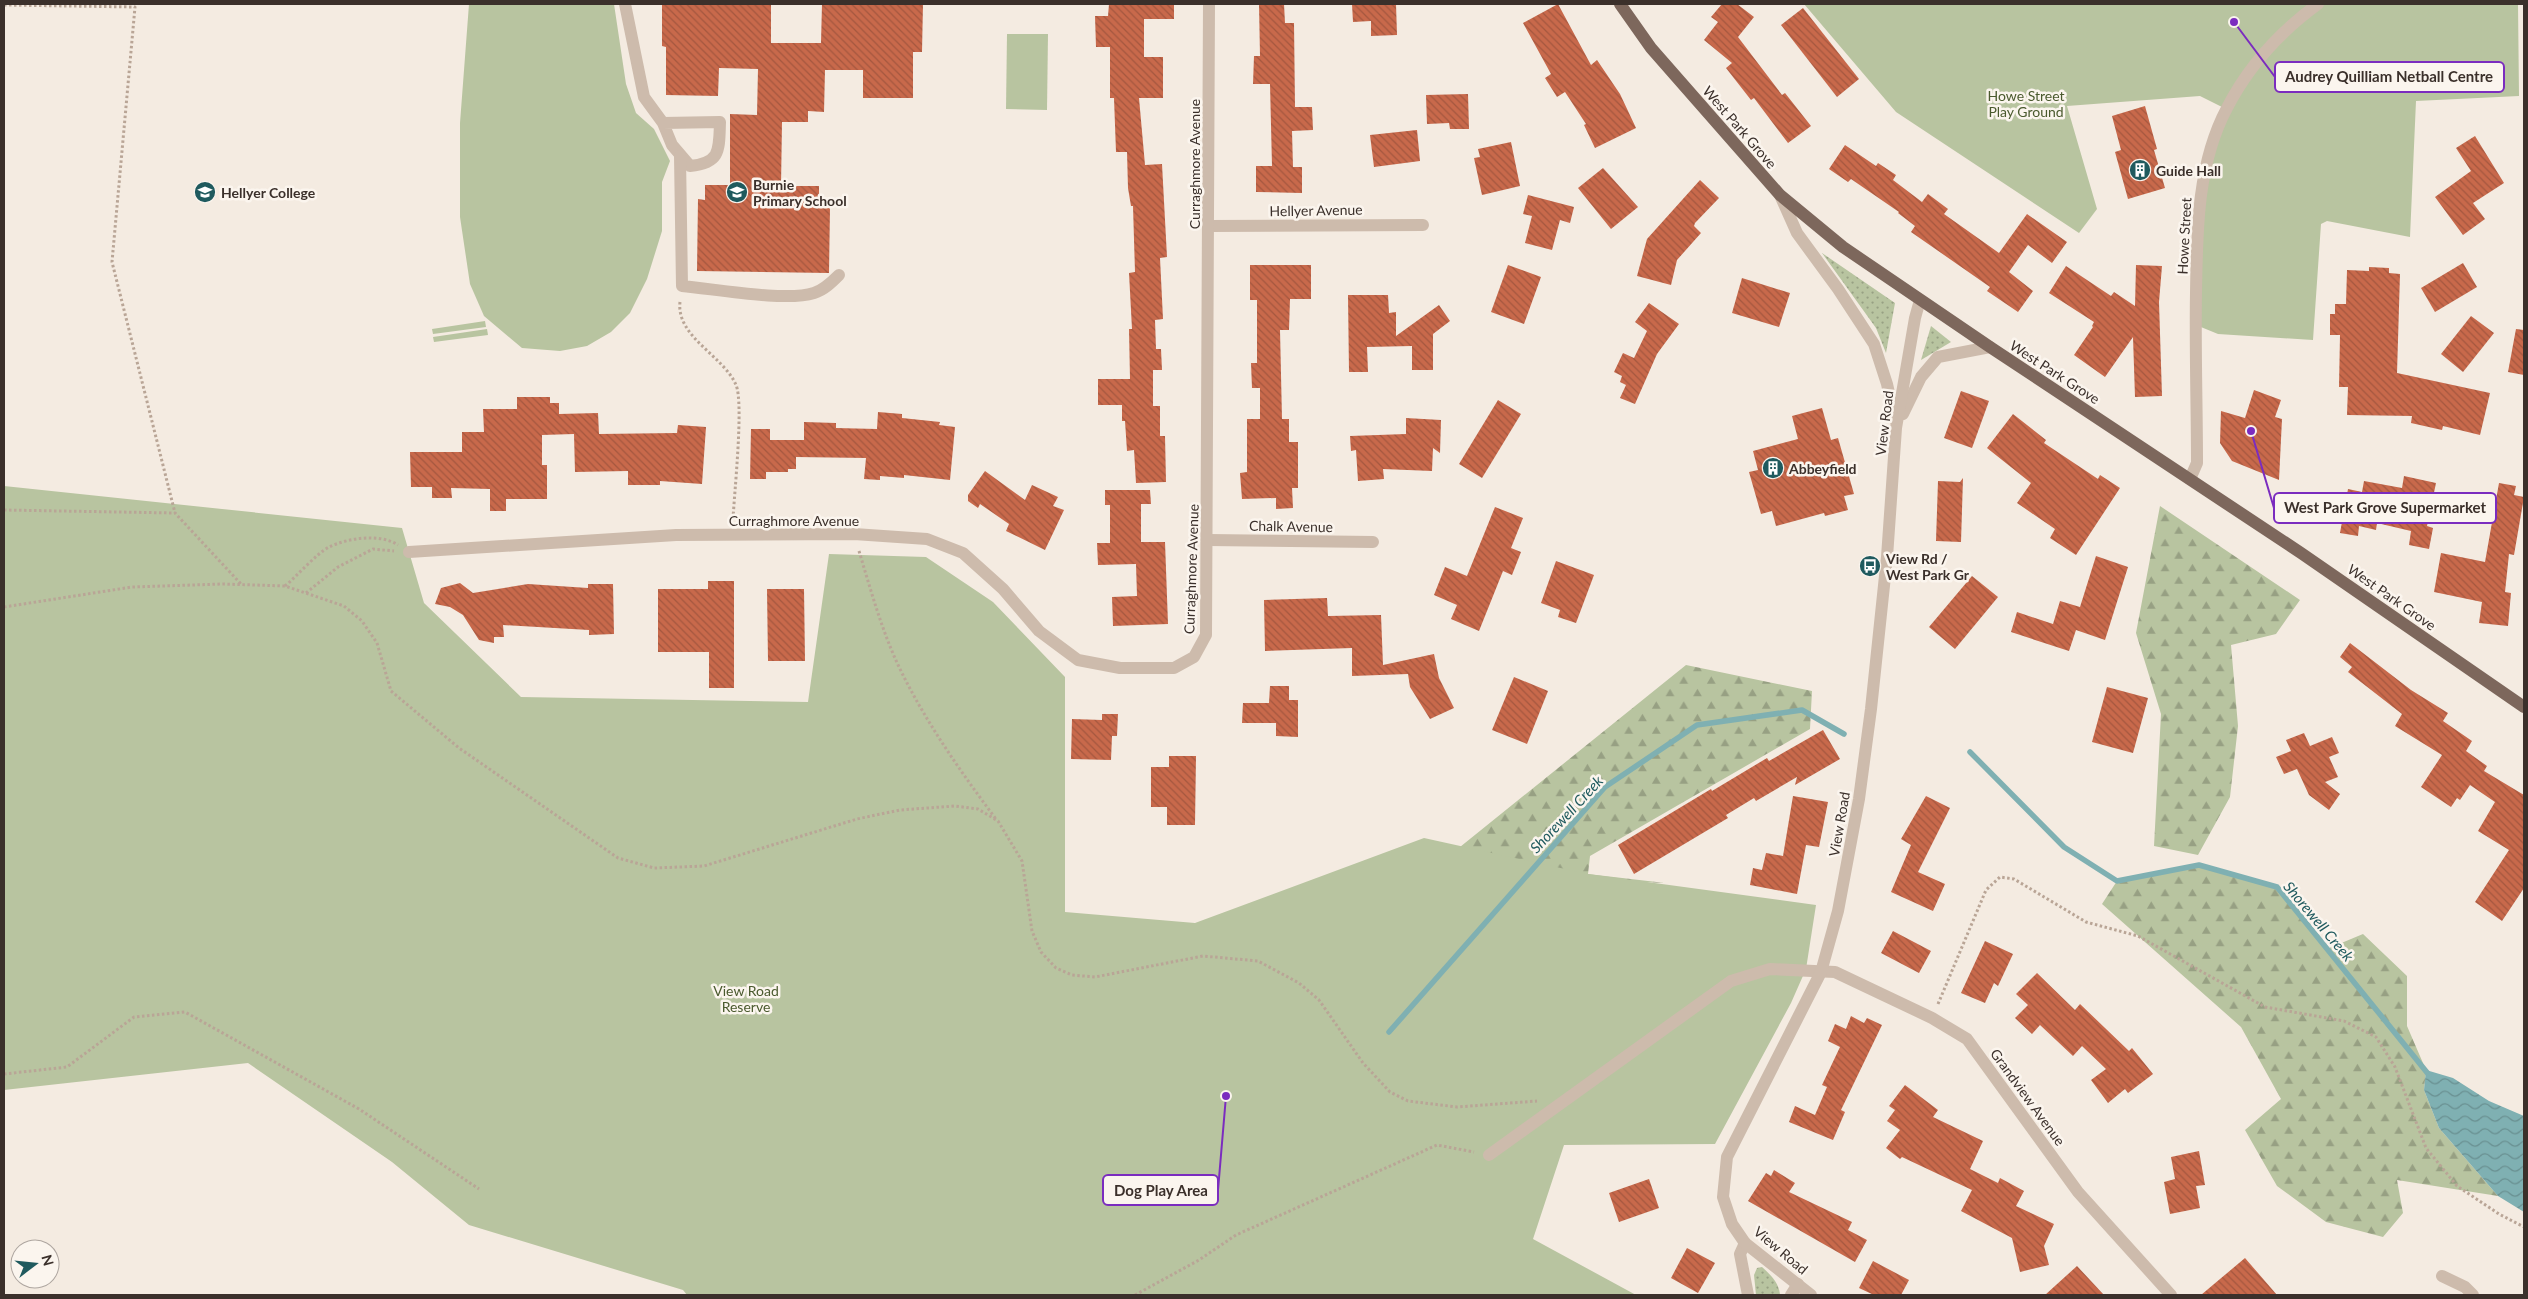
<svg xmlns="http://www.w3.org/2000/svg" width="2528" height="1299" viewBox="0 0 2528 1299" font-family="Lato,sans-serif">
<defs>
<pattern id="grass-dots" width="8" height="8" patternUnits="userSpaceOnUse" patternTransform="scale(1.25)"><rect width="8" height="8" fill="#b8c4a0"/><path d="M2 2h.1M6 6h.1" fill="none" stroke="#97a083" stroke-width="1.8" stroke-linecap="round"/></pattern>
<pattern id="forest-firs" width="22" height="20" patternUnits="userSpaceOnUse" patternTransform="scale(1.25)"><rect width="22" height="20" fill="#b8c4a0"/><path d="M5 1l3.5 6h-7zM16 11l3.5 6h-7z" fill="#97a083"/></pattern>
<pattern id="water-waves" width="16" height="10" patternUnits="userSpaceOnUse" patternTransform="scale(1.25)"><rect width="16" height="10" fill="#7fb0b2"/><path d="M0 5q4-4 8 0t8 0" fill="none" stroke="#699091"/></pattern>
<pattern id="building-back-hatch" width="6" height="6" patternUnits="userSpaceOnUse" patternTransform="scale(1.25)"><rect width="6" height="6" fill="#c8694b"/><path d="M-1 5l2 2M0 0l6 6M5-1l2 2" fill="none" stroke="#a4573f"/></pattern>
</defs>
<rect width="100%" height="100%" fill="#f4ebe1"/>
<g fill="url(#grass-dots)">
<path d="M1822 253 1895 303 1886 353 1876 328Z"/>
<path d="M1931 326 1951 342 1921 360Z"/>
<path d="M1762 1267C1771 1275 1779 1283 1780 1295H1756L1754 1275 1757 1268Z"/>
</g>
<g fill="url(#forest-firs)">
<path d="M2160 506 2300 600 2276 634 2231 645 2238 726 2230 797 2198 855 2154 846 2161 714 2136 633Z"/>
<path d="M1686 665 1812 691 1810 729 1590 856 1588 874 1665 883 1429 872Z"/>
<path d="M2199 865 2277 887 2327 949 2363 934 2407 976V1026L2426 1070 2424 1090 2439 1128 2498 1196 2397 1180 2403 1213 2383 1237 2326 1222 2277 1186 2245 1130 2281 1099 2241 1027 2102 904 2117 881Z"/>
</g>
<g fill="#b8c4a0">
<path d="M469 4H614L626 84 636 113 654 129 670 161 662 182V231L647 279 630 313 611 332 587 346 560 351 522 348 484 316 470 284 460 217V123Z"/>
<path d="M1804 4H2518L2519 96 2416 101 2410 237 2327 221 2321 224 2313 340 2218 334 2196 325 2201 194 2226 109 2200 96 2067 106 2097 209 2079 233 1896 112Z"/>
<path d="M1007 34H1048L1047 110 1006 109Z"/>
<path d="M485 321 486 327 433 334 432 329Z"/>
<path d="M487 329 488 335 434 342 433 337Z"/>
<path d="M4 486 402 528 424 603 521 697 808 702 829 554 926 557 993 602 1065 677V912L1195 923 1424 838 1588 874 1816 905 1806 969 1791 1003 1715 1144 1564 1145 1533 1239 1636 1295H687L683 1290 469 1225 392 1162 248 1063 4 1090Z"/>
</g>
<path fill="url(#water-waves)" d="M2426 1070 2453 1078 2489 1101 2524 1116V1212L2498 1196 2439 1128 2424 1090Z"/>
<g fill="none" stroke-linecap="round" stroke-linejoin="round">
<g stroke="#7fb0b2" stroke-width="5.5">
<path d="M1970 752 2064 847 2117 881 2199 865 2277 887 2429 1075"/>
<path d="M1389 1032 1605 787 1697 725 1802 710 1844 734"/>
</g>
</g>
<g fill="url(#building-back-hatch)">
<path d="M662 4H771V43H821L822 4H923L922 52H913V98H863V70H825L824 112 808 111V122H782L781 186H819V198H822V208H830L829 273 697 271 698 199 705 200V185H730V114L757 115 758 69 719 68 718 96 666 95V47L662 46Z"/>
<path d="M1109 4H1174V19H1144V57H1163V98H1139L1145 165 1162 164 1167 257 1160 258 1163 319 1155 320 1156 349H1161L1162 370H1153V406H1160V436H1165L1166 482 1136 483 1134 450 1127 451 1125 421H1122V405H1098V379H1130L1129 329H1132L1129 273 1135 272 1133 206H1131L1128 188 1127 152H1116L1114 98H1110V47H1096L1095 16H1108Z"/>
<path d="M1259 4H1284L1285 23H1294L1295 107H1312L1313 130 1292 131 1293 167H1302V193L1256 192V166H1272L1270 84H1253L1254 56H1260Z"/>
<path d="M1352 4H1396L1397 35 1371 36V21L1353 22Z"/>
<path d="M1558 4 1591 65 1597 60 1620 94 1636 128 1595 148 1584 125 1586 124 1565 92 1557 97 1545 78 1551 74 1523 23Z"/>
<path d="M1722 4H1737L1754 17 1738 37 1782 95 1785 93 1811 126 1788 143 1754 98 1751 100 1726 68 1732 63 1704 40 1718 22 1711 17Z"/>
<path d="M1803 8 1859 79 1837 97 1781 25Z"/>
<path d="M1468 94 1469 129H1450L1449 123 1427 124 1426 95Z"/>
<path d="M2145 106 2157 149 2154 150 2165 188 2128 199 2115 152 2121 150 2112 116Z"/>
<path d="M1417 130 1420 161 1374 167 1370 135Z"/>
<path d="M2475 136 2504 183 2473 203 2485 219 2463 235 2435 197 2471 171 2456 148Z"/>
<path d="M1511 142 1520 186 1482 195 1474 158 1480 157 1478 149Z"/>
<path d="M1845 145 1876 166 1878 163 1896 175 1893 180 1922 202 1928 194 1948 209 1944 214 1999 253 2027 214 2067 242 2052 263 2028 245 2009 272 2033 291 2018 312 1987 291 1990 287 1911 232 1915 226 1898 213 1899 212 1851 179 1848 182 1829 169Z"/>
<path d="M1603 168 1638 207 1611 229 1578 188Z"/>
<path d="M1700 180 1719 198 1695 223 1694 226 1701 233 1677 260 1671 285 1637 276 1647 239Z"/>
<path d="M1528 195 1574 207 1570 223 1560 220 1552 250 1525 243 1532 216 1523 214Z"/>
<path d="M2463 263 2477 287 2435 312 2421 288Z"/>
<path d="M1250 265H1311V299H1290L1289 330H1280L1282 419H1289V442H1298V488H1292L1293 508 1276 509V498L1242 499 1240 473 1247 472V419H1260V388H1252L1251 363H1257V300H1250Z"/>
<path d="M1508 265 1541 277 1524 324 1491 312Z"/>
<path d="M2136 265 2162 266 2159 302 2162 396 2135 397 2133 337 2105 377 2074 355 2093 327 2092 326 2094 322 2049 293 2066 266 2111 296 2114 292 2135 306Z"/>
<path d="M2369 267 2389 268V273L2400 274 2397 373 2490 393 2480 435 2443 426 2442 430 2411 423 2412 416 2347 415 2348 387H2339L2340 335H2330V314H2335V304H2346L2347 270 2369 271Z"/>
<path d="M1742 278 1790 293 1779 327 1732 313Z"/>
<path d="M1348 295H1388L1389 313 1396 312V336L1439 305 1450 321 1433 334V370H1412V346L1367 347 1368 372H1349Z"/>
<path d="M1649 303 1679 324 1657 354 1635 404 1620 398 1626 385 1620 382 1622 376 1614 372 1623 353 1634 358 1647 331 1635 322Z"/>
<path d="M2471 316 2494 333 2463 372 2441 354Z"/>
<path d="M2516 329 2524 330V375L2508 372Z"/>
<path d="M2254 390 2281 400 2275 417 2282 419 2279 480 2232 461 2220 443 2221 411 2245 418Z"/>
<path d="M1961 391 1989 401 1972 448 1944 438Z"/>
<path d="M517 397H550V403H559V414L598 413 599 434 677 433 678 425 706 427 702 484 660 481V485H628V471L575 472 574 434 542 435V465H547V499H506V511H490V489L451 488 452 498H432V487H411L410 452H462V432H484L483 409H517Z"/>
<path d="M1498 400 1521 414 1482 478 1459 464Z"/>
<path d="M1822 408 1831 440 1838 438 1854 494 1844 496 1848 510 1825 516 1824 513 1776 526 1772 511 1761 514 1749 472 1758 470 1753 451 1798 439 1792 416Z"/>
<path d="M878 412 902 414V418L940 422 939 425 955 427 950 480 904 475V478L880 476V480L864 479 866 458 796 457V469H788V472H766V479H750L751 429H770V440H804V422L836 423V428L877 429Z"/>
<path d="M2013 414 2046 440 2044 443 2098 479 2100 475 2120 488 2076 555 2050 538 2055 529 2017 503 2031 483 1987 448Z"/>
<path d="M1406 418 1441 420 1440 453 1433 448 1432 471 1383 469 1384 479 1358 481 1356 450 1351 451 1350 436 1406 434Z"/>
<path d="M985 471 1025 500 1032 485 1058 497 1053 506 1064 510 1045 550 1006 531 1009 524 980 504 978 508 968 501V495Z"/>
<path d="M2404 476 2436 483 2427 526 2433 528 2429 549 2409 545 2411 531 2377 523 2376 530 2359 526 2358 536 2340 533 2348 489 2362 492 2364 481 2402 488Z"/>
<path d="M1963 478 1961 542 1936 541 1938 481 1960 482Z"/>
<path d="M2499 483 2516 486 2514 495 2524 497 2514 555 2509 554 2505 592 2511 593 2508 626 2479 623 2482 602 2434 592 2441 553 2485 562Z"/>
<path d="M1105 490H1150L1151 504H1141V542H1165L1168 624 1113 626 1112 597 1137 596 1136 564 1098 565 1097 543H1110V505H1105Z"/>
<path d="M1495 507 1523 518 1511 548 1521 552 1512 575 1503 571 1479 631 1451 619 1457 605 1434 595 1445 567 1467 576Z"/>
<path d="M2096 556 2128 567 2105 640 2076 630 2069 651 2011 632 2017 612 2053 624 2060 601 2080 607Z"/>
<path d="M1556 561 1594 575 1576 623 1558 617 1560 610 1541 603Z"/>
<path d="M1972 576 1998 597 1955 649 1929 627Z"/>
<path d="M708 581H734V688H709V652H658V589H708Z"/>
<path d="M460 583 473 593 528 584 588 588V584H613L614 634 589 635V630L503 625 504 637H494V643L479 640 463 615 450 607 435 604 441 588Z"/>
<path d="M767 589H804L805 661H768Z"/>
<path d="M1327 598 1328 616 1381 615 1383 665 1434 654 1439 678 1454 708 1430 719 1410 687 1408 674 1352 676V648L1265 651 1264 600Z"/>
<path d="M2350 643 2411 690 2448 713 2443 721 2472 741 2466 751 2487 766 2484 771 2524 795V888L2502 921 2475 902 2509 850 2478 831 2495 802 2470 785 2460 800 2457 798 2451 807 2421 787 2442 755 2395 726 2402 714 2348 672 2352 667 2340 657Z"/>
<path d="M1514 677 1548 691 1527 744 1492 730Z"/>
<path d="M1270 686H1289V700H1298V737L1276 736V723H1242L1243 703H1269Z"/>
<path d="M2107 687 2148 698 2133 753 2092 742Z"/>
<path d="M1102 714H1118L1117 736H1112L1111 760 1071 759 1072 719 1102 720Z"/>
<path d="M1823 730 1840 759 1795 785 1797 777 1756 801 1754 798 1726 815 1728 818 1634 874 1618 845 1711 789 1712 791 1767 758 1769 761Z"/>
<path d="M2304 733 2310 746 2332 737 2339 753 2329 757 2338 777 2325 782 2340 794 2329 810 2309 795 2297 769 2284 774 2276 757 2291 751 2286 740Z"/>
<path d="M1169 756H1196L1195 825H1167V807H1151V767H1169Z"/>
<path d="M1793 796 1828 802 1819 847 1806 845 1797 894 1750 885 1753 868 1762 870 1766 853 1783 856Z"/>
<path d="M1926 796 1950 808 1918 872 1945 884 1933 911 1891 892 1911 845 1901 839Z"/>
<path d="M1893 931 1931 951 1919 973 1881 953Z"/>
<path d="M1985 941 2013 954 1998 986 1994 983 1985 1003 1961 993Z"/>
<path d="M2037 973 2075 1010 2080 1004 2129 1051 2132 1048 2153 1074 2128 1093 2125 1089 2108 1103 2091 1080 2106 1069 2082 1046 2073 1056 2040 1025 2032 1034 2015 1018 2028 1005 2016 994Z"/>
<path d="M1851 1016 1864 1023 1867 1018 1882 1025 1841 1110 1845 1112 1833 1140 1789 1122 1795 1106 1815 1115 1827 1087 1822 1085 1840 1047 1828 1041 1835 1024 1846 1029Z"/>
<path d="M1905 1085 1938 1110 1933 1117 1983 1141 1970 1169 1998 1183 2000 1178 2024 1191 2016 1206 2054 1224 2044 1246 2049 1265 2020 1272 2012 1238 1961 1211 1972 1190 1902 1157 1900 1159 1886 1148 1900 1130 1887 1121 1895 1110 1889 1106Z"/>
<path d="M2199 1151 2205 1185 2196 1186 2200 1208 2170 1214 2164 1182 2175 1179 2171 1157Z"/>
<path d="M1774 1170 1795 1183 1789 1192 1852 1222 1848 1230 1867 1240 1855 1262 1748 1201 1766 1173 1771 1176Z"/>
<path d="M1649 1179 1659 1208 1619 1222 1609 1193Z"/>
<path d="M1687 1248 1715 1263 1698 1293 1671 1278Z"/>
<path d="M2245 1258 2277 1295H2201Z"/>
<path d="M1873 1261 1909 1280 1901 1295H1874L1859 1288Z"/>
<path d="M2077 1266 2104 1295H2045Z"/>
</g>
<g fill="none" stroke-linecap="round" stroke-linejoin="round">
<g stroke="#b9a596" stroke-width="3" stroke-dasharray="2.5 2.5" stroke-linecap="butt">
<path d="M4 5 135 7 112 262 175 513"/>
<path d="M680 302C676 337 724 356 736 385 744 403 734 495 733 520"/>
<path d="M4 510 175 513 241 584"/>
<path d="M859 551C872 594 884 639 905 679 930 728 963 775 996 819"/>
<path d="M285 586C297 576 316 554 329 547 348 538 380 533 398 545"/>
<path d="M306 593 338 567 373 549 394 551"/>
<path d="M4 607 132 587 223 584 285 586 344 606 362 621 377 643 391 691 459 748 618 858 654 868 704 866 857 819 900 810 955 806 978 809 998 821 1022 861 1032 931 1041 952 1056 968 1072 975 1095 977 1203 956 1258 961 1299 983 1319 1000 1363 1063 1390 1092 1408 1101 1457 1107 1537 1101"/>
<path d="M1938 1004 1986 890 2000 877 2014 879 2086 922 2138 936 2265 1007 2344 1021 2376 1037 2395 1067 2426 1148 2457 1186 2499 1214 2524 1227"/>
<path d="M4 1074 67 1067 134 1017 185 1012 359 1109 479 1189"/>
<path d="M1135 1295 1199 1260 1236 1235 1437 1145 1474 1152"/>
</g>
<g stroke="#cdbbac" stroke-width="12">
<path d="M625 4 644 97 663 123 672 145 690 166C721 163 719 150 720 122L663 123"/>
<path d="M680 156 682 286C715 289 786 302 814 293 824 290 832 282 839 275"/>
<path d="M1780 195 1797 233 1838 289 1874 344 1887 384 1895 420"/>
<path d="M1209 226 1423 225"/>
<path d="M1903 414 1921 377 1938 357 1990 347"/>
<path d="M2190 479 2197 463C2197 407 2195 350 2196 293 2197 231 2197 164 2227 108 2248 67 2281 31 2318 4"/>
<path d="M1208 540 1373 542"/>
<path d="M409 552 676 535 854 534 927 539 963 553 1003 589 1039 631 1078 660 1120 668H1174L1194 657 1206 635 1209 4"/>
<path d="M1489 1155 1731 981 1770 969 1835 972 1932 1018 1967 1039 2078 1192 2171 1295"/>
<path d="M1745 1243 1740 1254 1748 1295"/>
<path d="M2442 1276 2465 1287 2473 1295"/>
<path d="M1791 1295 1798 1284"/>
<path d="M1811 1295 1745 1243 1732 1224 1723 1197 1727 1157 1821 972 1838 911 1859 799 1871 709 1887 557 1896 428 1915 318 1920 300"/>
</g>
<path stroke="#7d675c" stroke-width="12" d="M1620 4 1651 48 1780 195 1843 247 1990 347 2301 553 2524 707"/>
</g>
<defs>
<g id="building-disc" transform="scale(1.125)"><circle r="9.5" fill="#1f5a5e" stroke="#fbf5ee"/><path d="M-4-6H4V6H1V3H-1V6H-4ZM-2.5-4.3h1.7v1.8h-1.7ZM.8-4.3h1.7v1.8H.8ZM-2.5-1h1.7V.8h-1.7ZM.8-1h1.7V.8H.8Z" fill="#fff"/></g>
<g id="university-disc" transform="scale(1.125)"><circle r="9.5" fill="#1f5a5e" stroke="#fbf5ee"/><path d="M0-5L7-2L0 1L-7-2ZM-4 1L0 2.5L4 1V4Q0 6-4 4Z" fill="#fff"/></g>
<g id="school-disc" transform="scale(1.125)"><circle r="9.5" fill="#1f5a5e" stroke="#fbf5ee"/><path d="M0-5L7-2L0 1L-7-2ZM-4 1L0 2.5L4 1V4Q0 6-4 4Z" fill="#fff"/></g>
<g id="bus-disc" transform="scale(1.125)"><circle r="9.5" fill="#1f5a5e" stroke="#fbf5ee"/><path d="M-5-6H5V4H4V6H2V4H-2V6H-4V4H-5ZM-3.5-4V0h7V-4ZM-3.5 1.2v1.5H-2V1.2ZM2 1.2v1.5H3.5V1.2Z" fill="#fff"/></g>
</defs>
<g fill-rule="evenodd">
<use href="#building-disc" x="2140" y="170"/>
<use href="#university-disc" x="205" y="192"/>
<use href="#school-disc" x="737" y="192"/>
<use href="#building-disc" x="1773" y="468"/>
<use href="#bus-disc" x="1870" y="566"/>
</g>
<g text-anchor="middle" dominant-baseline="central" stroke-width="5" stroke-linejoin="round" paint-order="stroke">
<g font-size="14" fill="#4a5a2e" stroke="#fbf5ee">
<text x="2026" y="95">Howe Street<tspan x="2026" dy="16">Play Ground</tspan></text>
<text x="746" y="990">View Road<tspan x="746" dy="16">Reserve</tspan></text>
</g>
<g font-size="14" fill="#3b302b" stroke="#fbf5ee">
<text transform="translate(1740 127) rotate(49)">West Park Grove</text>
<text transform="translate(1194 164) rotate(-90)">Curraghmore Avenue</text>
<text transform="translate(1316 210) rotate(-1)">Hellyer Avenue</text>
<text transform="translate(2184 236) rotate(-87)">Howe Street</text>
<text transform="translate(2055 372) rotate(33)">West Park Grove</text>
<text transform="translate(1884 423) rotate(-83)">View Road</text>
<text x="794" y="520">Curraghmore Avenue</text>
<text transform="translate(1291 526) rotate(1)">Chalk Avenue</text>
<text transform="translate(1191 569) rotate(-88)">Curraghmore Avenue</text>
<text transform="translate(2392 597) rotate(35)">West Park Grove</text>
<text transform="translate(1839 824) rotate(-80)">View Road</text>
<text transform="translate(2028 1097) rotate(54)">Grandview Avenue</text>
<text transform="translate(1781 1250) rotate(40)">View Road</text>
</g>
<g font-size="14" font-weight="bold" fill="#3b302b" stroke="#fbf5ee" text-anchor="start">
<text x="2156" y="170">Guide Hall</text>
<text x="753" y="184">Burnie<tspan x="753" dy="16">Primary School</tspan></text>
<text x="221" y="192">Hellyer College</text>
<text x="1789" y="468">Abbeyfield</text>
<text x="1886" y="558">View Rd /<tspan x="1886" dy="16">West Park Gr</tspan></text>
</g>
<g font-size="15" font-style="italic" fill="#1f5a5e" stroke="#fbf5ee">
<text transform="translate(1566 814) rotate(-47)">Shorewell Creek</text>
<text transform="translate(2319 921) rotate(50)">Shorewell Creek</text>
</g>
</g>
<path fill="none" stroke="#7b2cbf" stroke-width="2" d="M2234 22L2275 77M2251 431L2274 508M1226 1096L1218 1190"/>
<g fill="#7b2cbf" stroke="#fbf5ee" stroke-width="2">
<circle cx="2234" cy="22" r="5"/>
<circle cx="2251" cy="431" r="5"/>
<circle cx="1226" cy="1096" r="5"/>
</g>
<g fill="#fbf5ee" stroke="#7b2cbf" stroke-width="2">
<rect x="2275" y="62" width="229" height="30" rx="5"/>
<rect x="2274" y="493" width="222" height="30" rx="5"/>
<rect x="1103" y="1175" width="115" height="30" rx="5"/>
</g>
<g font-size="15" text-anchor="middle" font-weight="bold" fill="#3b302b">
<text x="2389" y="82">Audrey Quilliam Netball Centre</text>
<text x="2385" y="513">West Park Grove Supermarket</text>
<text x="1161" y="1196">Dog Play Area</text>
</g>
<rect width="2528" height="1299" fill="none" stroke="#3b302b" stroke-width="10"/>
<g transform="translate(35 1264) rotate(74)"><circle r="24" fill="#fbf5ee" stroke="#aea6a0"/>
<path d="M0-4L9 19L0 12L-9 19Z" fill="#1f5a5e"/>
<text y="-8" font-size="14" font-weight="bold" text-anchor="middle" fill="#3b302b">N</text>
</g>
</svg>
